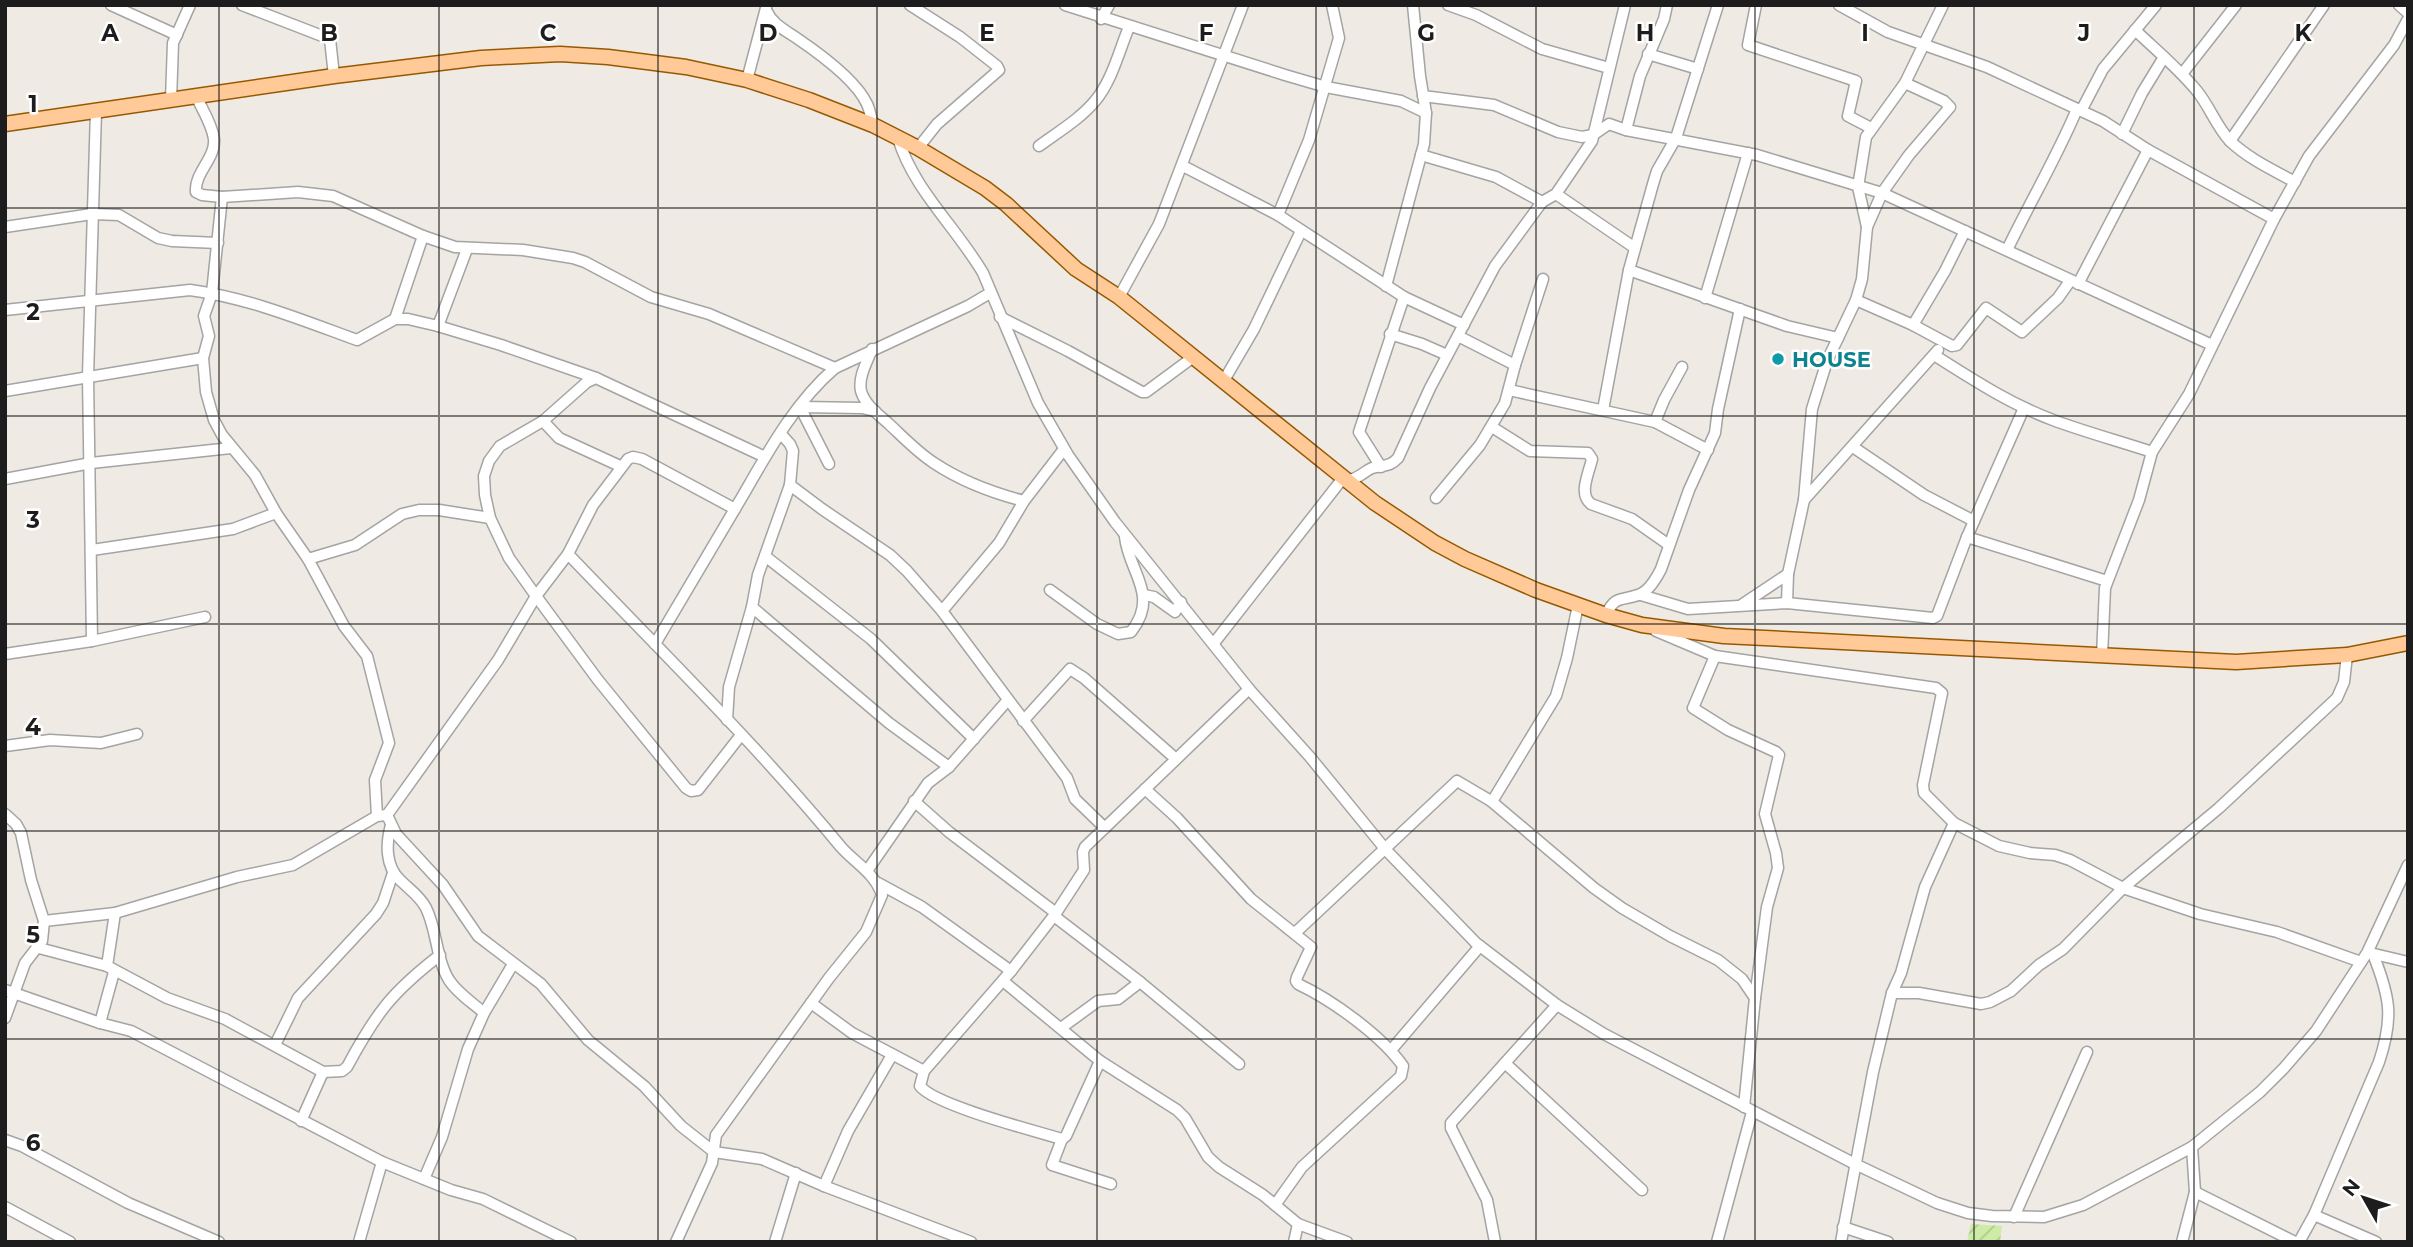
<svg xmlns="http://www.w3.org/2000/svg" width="2413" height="1247" viewBox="0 0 2413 1247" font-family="Montserrat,sans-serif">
<defs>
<pattern id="garden-furrows" width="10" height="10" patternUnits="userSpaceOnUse" patternTransform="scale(1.75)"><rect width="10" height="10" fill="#ceeca6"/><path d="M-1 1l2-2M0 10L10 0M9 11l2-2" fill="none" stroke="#b0ca8e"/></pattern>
</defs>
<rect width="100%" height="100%" fill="#efeae3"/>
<path fill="url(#garden-furrows)" d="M1971 1224 2002 1226 2000 1242H1967Z"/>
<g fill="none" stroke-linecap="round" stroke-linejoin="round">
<g stroke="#a4a4a4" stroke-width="13">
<g id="minor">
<path d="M111 5 177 35"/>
<path d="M242 5 330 39 334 76"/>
<path d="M910 5 960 37 997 66 999 70 937 124 918 148"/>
<path d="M1065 5 1285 75 1326 87 1401 101 1426 113"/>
<path d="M1448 5 1476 15 1542 49 1609 68"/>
<path d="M1756 5 1748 45 1856 81 1848 116 1871 128"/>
<path d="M1839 5 1888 32 1987 67 2103 121 2148 150 2274 219"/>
<path d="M2399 5 2408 13"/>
<path d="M766 10C773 25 785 30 798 39 820 54 856 80 867 104 870 110 871 118 873 125"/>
<path d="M1101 19 1109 5"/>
<path d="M2135 30C2156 50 2179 69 2197 91 2210 107 2216 126 2230 141 2249 159 2273 170 2295 182"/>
<path d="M1648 54 1698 69"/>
<path d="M2182 74 2236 5"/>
<path d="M747 80 766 8"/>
<path d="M196 96C202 109 212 124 214 139 216 158 194 173 196 192L202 195 222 197 298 192 333 196 423 236 455 247 523 250 573 258 585 262 651 297 709 314 835 368"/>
<path d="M1423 96 1494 105 1558 132 1582 137 1593 135 1609 124 1626 130 1757 155 1882 193 2212 345"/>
<path d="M171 100 173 43 190 5"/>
<path d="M2081 111 2103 69 2156 5"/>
<path d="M1626 130 1640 76 1664 19 1667 5"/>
<path d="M2122 134 2142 93 2164 57"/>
<path d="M898 138C913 189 956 227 983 273L1038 403 1068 455 1115 522 1249 689 1310 757 1386 850 1476 943 1557 1005 1604 1034 1855 1164 1937 1203 1968 1213 1992 1216 2044 1217 2083 1205 2192 1147 2260 1092 2284 1068 2316 1031 2367 953 2408 865"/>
<path d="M2230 141 2324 5"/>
<path d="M1039 146C1058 132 1080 119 1095 101 1112 81 1119 51 1129 27"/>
<path d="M1421 155 1496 177 1542 202"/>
<path d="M1183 166 1278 215 1404 297 1464 325"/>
<path d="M1556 194 1635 248"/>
<path d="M222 197 212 293 204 316 209 336 203 358 206 392 214 420 222 435 255 475 276 513 308 559 344 626 367 656 389 743 375 780 377 816"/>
<path d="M1278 215 1309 140 1339 38 1332 5"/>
<path d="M5 227 92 214 119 215 158 238 172 241 218 243"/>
<path d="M1867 227 1858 187 1866 137 1905 83 1943 5"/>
<path d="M2007 250C2030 202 2057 157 2077 109"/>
<path d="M1629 270 1787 326 1838 338"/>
<path d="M2078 284 2148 150"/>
<path d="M1386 286 1424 144 1426 113 1420 76 1413 5"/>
<path d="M1119 297 1159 224 1243 5"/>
<path d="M1705 298 1748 153"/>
<path d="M1856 300 1913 325 1952 346 1957 345 1986 308 2022 332 2058 298 2070 281"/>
<path d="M5 310 190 290C249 298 302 320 357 340L395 319H408L438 326 501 345 596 378"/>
<path d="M1000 317 1068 351 1142 392H1146L1192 358"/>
<path d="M395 319 423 236"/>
<path d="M1913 325 1945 271 1965 231"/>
<path d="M438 326 467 249"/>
<path d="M1390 334 1422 344 1447 355"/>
<path d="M1458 336 1515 365"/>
<path d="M872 349C867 362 858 377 861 391 865 405 878 414 889 424 903 437 917 452 934 463 961 481 993 493 1024 501"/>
<path d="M1934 355C1972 379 2010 404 2053 420 2085 432 2119 441 2152 452"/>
<path d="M1223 382 1254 329 1301 231"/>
<path d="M1509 390 1655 422 1708 450"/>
<path d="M5 391 203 358"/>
<path d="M1603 410 1629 270 1653 184 1657 171 1676 138 1718 5"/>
<path d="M543 421 559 438 620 466"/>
<path d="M1655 422 1664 400 1682 367"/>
<path d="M1492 427 1530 451 1588 453 1592 459C1589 473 1578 494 1591 504L1632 519 1669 545"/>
<path d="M1853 447 1924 495 1974 521"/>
<path d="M829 464 800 407 862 408 875 411"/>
<path d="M1381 467 1359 432 1404 297"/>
<path d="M5 479 91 463 231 448"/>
<path d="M1347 481C1360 478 1363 472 1372 468 1383 465 1390 467 1398 458L1430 388 1495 266 1542 202 1556 194 1592 141 1625 5"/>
<path d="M790 485 822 509 890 555 907 571 942 611 1067 778 1075 799 1105 828"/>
<path d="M1436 498 1480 445 1505 403 1515 365 1543 279"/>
<path d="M1804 500 1938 350"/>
<path d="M1967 537 2107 581"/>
<path d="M92 550 233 529 276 513"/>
<path d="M568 554C660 650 756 744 841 847 855 863 875 873 882 895L866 932 829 978 716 1135 712 1163 676 1242"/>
<path d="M765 556 871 639 974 739"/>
<path d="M308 559 355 545 402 514 419 510H439L490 518"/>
<path d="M1050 590 1097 624 1118 634 1131 632C1160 595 1129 573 1125 537"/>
<path d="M1144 595 1154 597 1175 612 1181 602"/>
<path d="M1641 595 1688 609 1787 603 1933 618 1937 616 1967 537 2024 408"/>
<path d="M1787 603 1788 574 1804 500 1812 409 1827 361 1856 300 1862 279 1867 227 1882 193 1909 155 1950 107 1944 101 1905 83"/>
<path d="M1743 604 1788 574"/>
<path d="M752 607 889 723 949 767"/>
<path d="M942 611 999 543 1024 501 1064 449"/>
<path d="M1606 615C1615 595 1621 601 1638 595 1648 592 1656 579 1661 569L1689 490 1715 433 1718 409 1740 309"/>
<path d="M1656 631 1715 656 1936 688 1942 693 1923 785 1924 793 1954 823 1999 846 2030 853 2055 855 2070 860 2123 888 2200 914 2277 932 2361 962"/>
<path d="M92 641 88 376 96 111"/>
<path d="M1214 643 1343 478"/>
<path d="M655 644C684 595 713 546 742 497 768 452 795 402 835 368L968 306 990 293"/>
<path d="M5 654 92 641 205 617"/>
<path d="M1715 656 1693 708 1728 730 1776 752 1779 755 1765 814 1776 853 1778 868 1767 907 1755 998 1744 1107"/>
<path d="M2102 656 2105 588 2139 500 2152 452 2189 394 2274 219 2309 156 2394 45 2408 19"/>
<path d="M727 720 729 687 752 607 758 575 790 485 793 451 790 444 781 434"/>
<path d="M1023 721 1070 669 1084 678 1176 759"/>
<path d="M741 735 698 790 691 791 686 788 598 680 536 596 509 558 490 518 485 495 484 476 489 461 500 446 543 421 587 382 596 378 765 457"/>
<path d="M5 746 50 740 101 743 137 734"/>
<path d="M1145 789 1177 818 1251 899 1311 947 1297 977 1296 981 1298 984C1332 1000 1382 1036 1403 1066L1401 1076 1302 1167 1275 1205"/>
<path d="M914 801 949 832 1056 913"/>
<path d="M1491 801 1594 888 1622 908 1670 936 1718 960 1742 979 1755 998"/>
<path d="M5 814 16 824 21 833 31 880 44 921 42 941 25 963 5 1018"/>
<path d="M387 815 396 834 443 885 478 936 541 984 588 1040 644 1086 681 1126 714 1152 762 1159 824 1186 971 1242"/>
<path d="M391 825C386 843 385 866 400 880 409 889 420 896 426 908 437 930 436 959 449 980 457 993 473 1003 484 1013"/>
<path d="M867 871 928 783 949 767 1007 701"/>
<path d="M878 883 922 907 1011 971"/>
<path d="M1054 916 1140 982"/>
<path d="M44 921 115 913 237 877 293 865 377 816 387 815 498 660 536 596 568 554 593 505 628 459 633 457 642 459 735 509"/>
<path d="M1295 933 1457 781 1491 801 1493 800 1556 696 1567 658 1578 605"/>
<path d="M39 948 107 966 167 998 225 1019 323 1072 342 1071 347 1067C376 1013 392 992 440 955"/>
<path d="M2370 953 2408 962"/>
<path d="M107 966 115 913"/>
<path d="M1003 981 1100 1061 1177 1110 1185 1118 1208 1157 1219 1167 1263 1195 1298 1224 1347 1242"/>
<path d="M5 990 100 1023 131 1031 382 1162 451 1190 483 1199 571 1242"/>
<path d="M1892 993H1919L1981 1004 1990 1002 2011 991 2039 965 2063 949 2123 888 2219 808 2337 698 2344 682 2347 655"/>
<path d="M811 1003 852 1033 924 1071"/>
<path d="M100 1023 114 972"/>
<path d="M1061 1028 1098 1001 1118 999 1140 982 1239 1064"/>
<path d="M275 1045 298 998 376 914 383 903 393 873"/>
<path d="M1392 1049 1480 946"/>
<path d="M1100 1061 1066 1136 1062 1139C1035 1131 934 1105 920 1086L924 1071 1011 971 1056 913 1084 870 1083 852 1085 847 1249 689"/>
<path d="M1505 1063 1642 1190"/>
<path d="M301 1121 323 1072"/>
<path d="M1062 1139 1052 1165 1111 1184"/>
<path d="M5 1140 22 1146 128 1203 219 1242"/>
<path d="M424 1179 442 1137 468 1049 484 1013 513 964"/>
<path d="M824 1186 848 1131 892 1055"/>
<path d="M2195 1192 2295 1242"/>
<path d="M5 1207 70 1242"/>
<path d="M2314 1215 2376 1242"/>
<path d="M2014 1217 2087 1052"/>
<path d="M1843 1227 1888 1242"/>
<path d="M359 1242 382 1162"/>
<path d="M775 1242 796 1173"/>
<path d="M1294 1242 1298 1224"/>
<path d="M1495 1242 1487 1200 1451 1128V1123L1557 1005"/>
<path d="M1717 1242 1752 1112"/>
<path d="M1841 1242 1873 1072 1892 993 1901 973 1925 887 1954 823"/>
<path d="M2182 1242 2195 1192 2192 1147"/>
<path d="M2299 1242 2314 1215 2379 1062C2394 1017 2390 997 2373 954"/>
</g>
</g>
<g stroke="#975900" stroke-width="17">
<path id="major" d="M5 124 334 76 481 58 560 54 608 57 686 67 747 80 809 100 873 125 918 148 985 188 1006 204 1076 269 1119 297 1375 503 1435 543 1465 559 1536 590 1606 615 1642 625 1724 636 2236 662 2347 655 2408 643"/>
</g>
<use href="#minor" stroke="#fff" stroke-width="10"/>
<use href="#major" stroke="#ffca98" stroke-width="14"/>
</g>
<path fill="none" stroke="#1d1d1d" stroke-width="2" stroke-opacity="0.55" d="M219 5V1242M439 5V1242M658 5V1242M877 5V1242M1097 5V1242M1316 5V1242M1536 5V1242M1755 5V1242M1974 5V1242M2194 5V1242M5 208H2408M5 416H2408M5 624H2408M5 831H2408M5 1039H2408"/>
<circle fill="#0f9aa8" stroke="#fff" stroke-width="2.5" cx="1778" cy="359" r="7"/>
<g text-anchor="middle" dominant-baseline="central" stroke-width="5" stroke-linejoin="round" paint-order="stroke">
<g font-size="21" font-weight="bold" fill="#0d838f" stroke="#fff" text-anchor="start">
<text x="1792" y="359">HOUSE</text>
</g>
</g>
<g font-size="23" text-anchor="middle" font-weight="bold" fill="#1d1d1d" stroke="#fff" stroke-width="5" stroke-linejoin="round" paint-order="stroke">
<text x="110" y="41">A</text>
<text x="329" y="41">B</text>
<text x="548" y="41">C</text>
<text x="768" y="41">D</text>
<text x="987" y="41">E</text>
<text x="1206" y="41">F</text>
<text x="1426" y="41">G</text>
<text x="1645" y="41">H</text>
<text x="1865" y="41">I</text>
<text x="2084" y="41">J</text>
<text x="2303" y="41">K</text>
<text x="33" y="112">1</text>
<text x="33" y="320">2</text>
<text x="33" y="528">3</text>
<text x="33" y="735">4</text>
<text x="33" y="943">5</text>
<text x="33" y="1151">6</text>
</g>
<rect width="2413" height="1247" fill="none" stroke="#1d1d1d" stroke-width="14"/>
<g transform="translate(2364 1198) rotate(309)" stroke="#ffffff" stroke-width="5" paint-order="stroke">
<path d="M0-5L12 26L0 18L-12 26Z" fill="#1d1d1d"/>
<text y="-10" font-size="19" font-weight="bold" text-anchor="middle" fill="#1d1d1d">N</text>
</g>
</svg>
